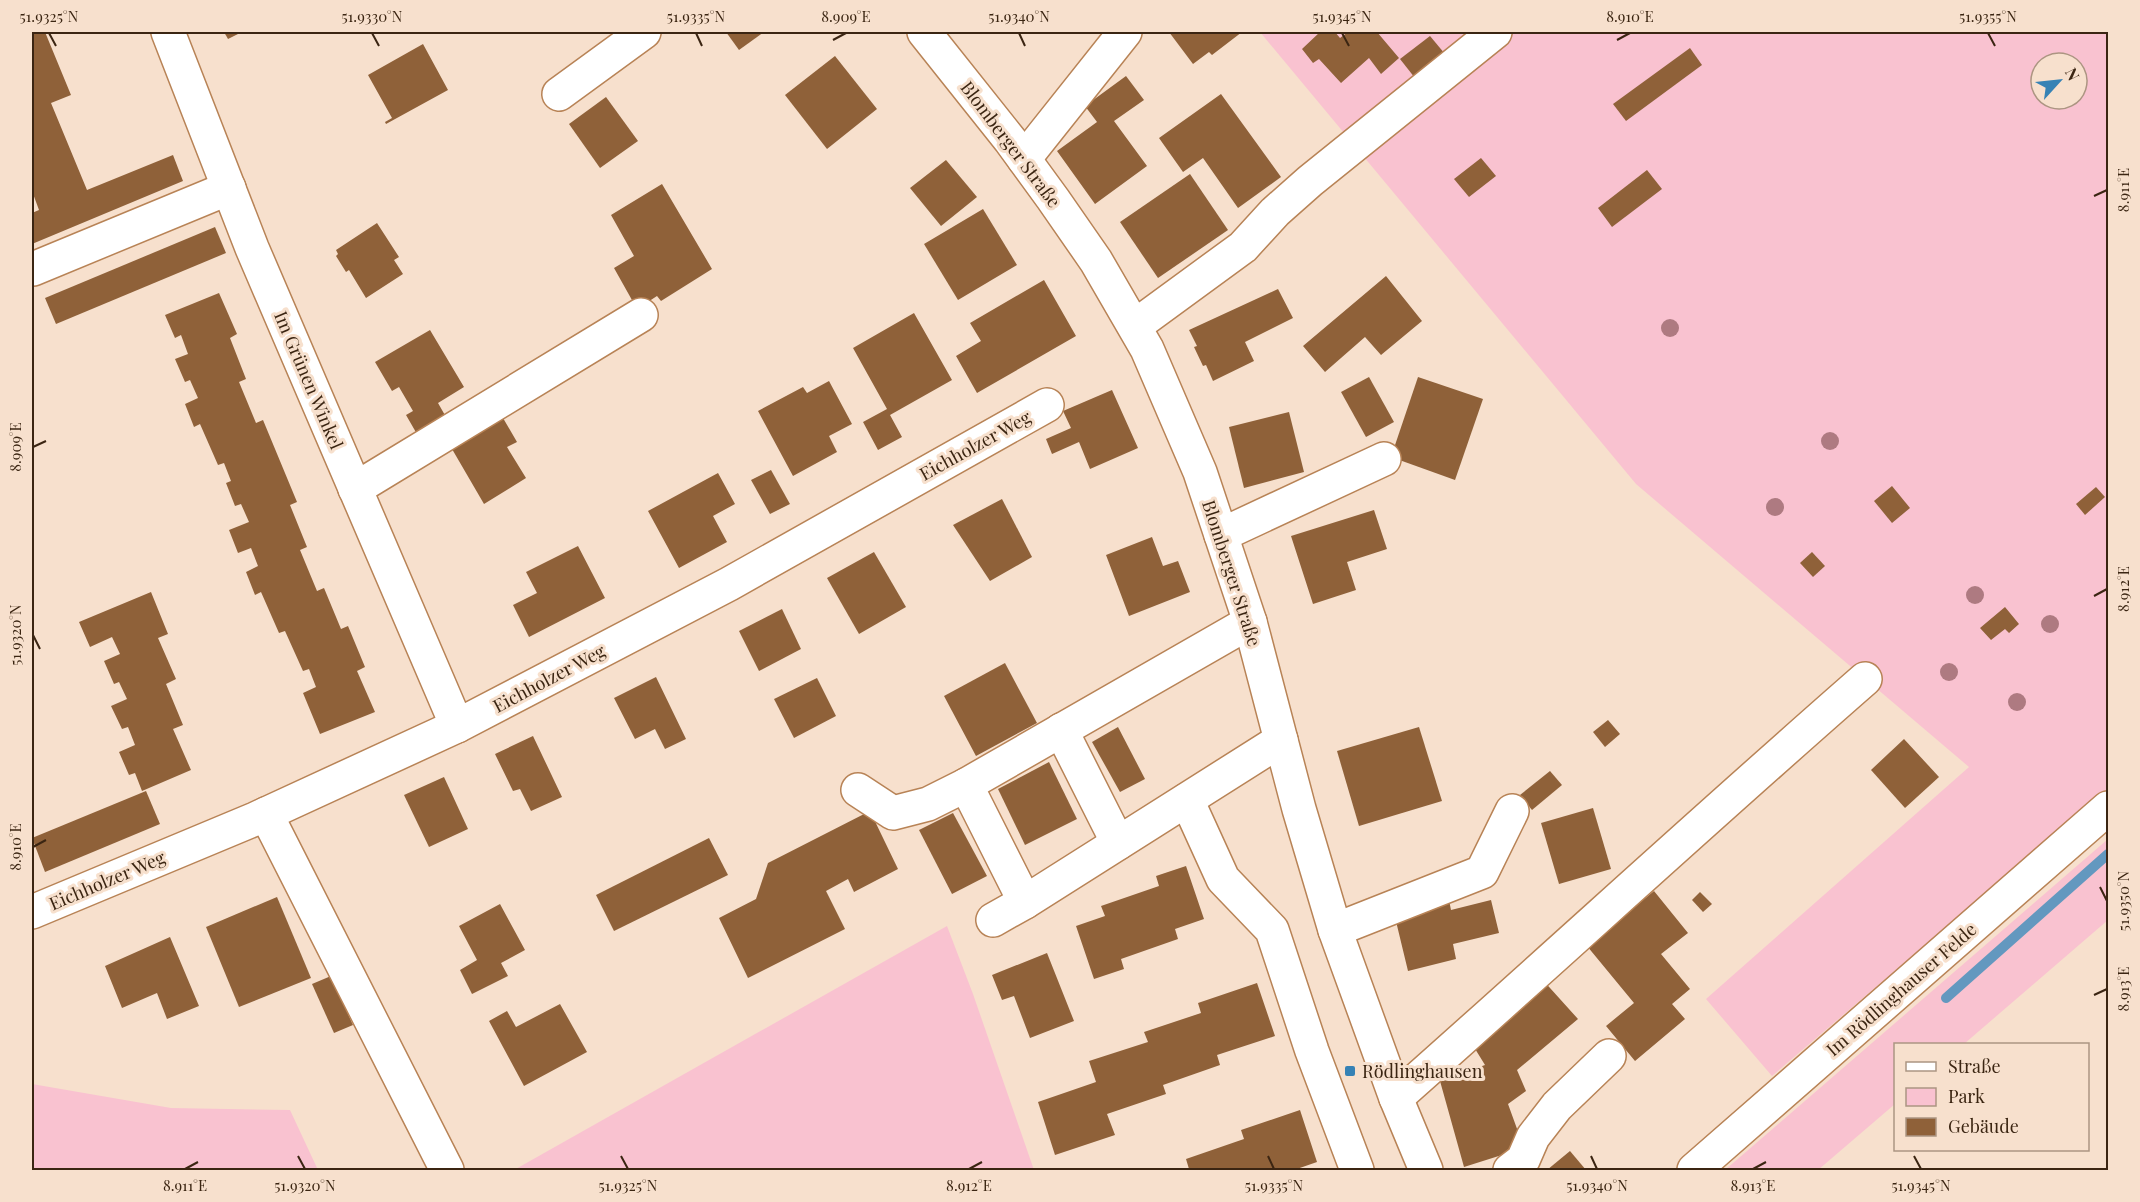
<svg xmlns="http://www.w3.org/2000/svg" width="2140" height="1202" viewBox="0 0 2140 1202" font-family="'Playfair Display',serif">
<rect width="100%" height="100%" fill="#f7e0cd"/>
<g fill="#f9c2d0" fill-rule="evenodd">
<path d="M1260 32H2108V788L1772 1076 1706 999 1969 767 1636 484ZM2041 63H2077V99H2041Z"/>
<path d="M2108 839V920L1964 1044H1896L1895 1104 1818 1170H1725Z"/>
<path d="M947 926 973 994 1034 1170H514Z"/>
<path d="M32 1084 171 1108 290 1110 318 1170H32Z"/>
</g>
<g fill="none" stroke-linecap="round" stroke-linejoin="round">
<path stroke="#6398bf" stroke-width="10" d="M1946 998 2108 854"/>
</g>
<g fill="#8f6139">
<path d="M32 32H45L71 95 51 103 87 190 173 155 183 181 32 244V213L39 210 32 191Z"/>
<path d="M224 32H242L228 39Z"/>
<path d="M726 32H764L739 50Z"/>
<path d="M1169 32H1242L1212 55 1209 52 1193 64Z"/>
<path d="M1320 32H1335L1340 38 1348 32H1377L1399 58 1381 74 1369 58 1341 83 1319 59 1313 63 1302 49Z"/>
<path d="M1430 36 1445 54 1415 78 1400 59Z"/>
<path d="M423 44 448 90 386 124 385 122 392 118 368 75Z"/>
<path d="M1690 48 1702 65 1626 121 1613 104Z"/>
<path d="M835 56 877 109 827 149 785 95Z"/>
<path d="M1126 76 1144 100 1114 121 1147 166 1095 204 1057 151 1097 122 1085 106Z"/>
<path d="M1221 94 1281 177 1238 208 1203 158 1183 172 1159 138Z"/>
<path d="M606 97 638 141 600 168 569 124Z"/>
<path d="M1481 158 1496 176 1469 197 1454 179Z"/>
<path d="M946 160 977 197 941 226 910 188Z"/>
<path d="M1647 170 1662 189 1612 227 1598 208Z"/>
<path d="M1190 174 1228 230 1158 278 1120 222Z"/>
<path d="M662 184 712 269 661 301 657 296 637 309 614 268 634 256 611 215Z"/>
<path d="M983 209 1017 265 958 300 924 244Z"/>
<path d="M377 223 399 257 394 260 403 274 366 298 349 270 346 272 336 256 338 254 336 250Z"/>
<path d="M215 227 226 253 56 324 45 298Z"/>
<path d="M1386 276 1422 321 1381 355 1365 337 1325 372 1303 346Z"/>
<path d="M1044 280 1076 336 977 393 956 356 981 341 970 323Z"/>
<path d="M1278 289 1293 318 1245 342 1254 361 1213 381 1206 365 1203 366 1194 347 1197 346 1189 330Z"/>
<path d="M219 293 237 334 230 338 246 379 239 382 256 423 263 420 297 502 290 505 307 547 300 550 317 591 324 588 341 629 348 626 365 667 357 671 375 712 320 734 303 693 316 687 309 669 303 671 285 631 279 633 261 592 255 595 246 572 258 566 251 548 238 553 229 530 249 522 241 504 235 506 226 483 231 481 224 463 218 465 200 424 194 427 185 404 198 398 190 380 185 382 175 359 188 354 181 335 175 338 165 315Z"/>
<path d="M914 313 952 380 890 415 902 437 878 450 863 422 887 409 853 348Z"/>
<path d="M430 330 464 387 438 403 450 424 421 441 406 415 413 411 399 387 392 391 375 362Z"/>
<path d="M1369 377 1394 422 1366 437 1341 392Z"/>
<path d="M1418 377 1483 399 1455 480 1391 457Z"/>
<path d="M829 381 852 424 829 436 837 452 793 476 758 411 803 387 807 393Z"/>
<path d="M1112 390 1138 448 1090 469 1079 442 1052 454 1046 439 1071 428 1063 411Z"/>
<path d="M1289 412 1304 472 1244 488 1229 427Z"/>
<path d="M503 418 517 442 507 447 526 478 484 504 452 449Z"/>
<path d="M771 470 790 504 770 514 751 480Z"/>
<path d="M718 473 735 504 713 516 727 542 679 568 648 511Z"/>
<path d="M1892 486 1910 508 1892 523 1874 501Z"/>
<path d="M2096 487 2105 497 2085 515 2076 504Z"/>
<path d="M1002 499 1032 557 990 581 953 525Z"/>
<path d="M1374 510 1387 549 1347 562 1356 590 1313 604 1291 536Z"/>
<path d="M1152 537 1163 566 1178 561 1190 592 1129 616 1106 555Z"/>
<path d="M578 546 605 598 529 637 513 605 537 593 526 572Z"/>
<path d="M874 552 906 607 859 634 827 578Z"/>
<path d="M1812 552 1825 566 1813 577 1800 563Z"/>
<path d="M151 592 168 634 158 638 176 679 166 684 183 725 173 729 191 770 142 791 135 773 129 775 119 752 135 745 128 727 122 729 111 706 127 699 119 682 114 684 104 661 120 654 112 637 90 647 79 622Z"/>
<path d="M2005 607 2019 624 2009 633 2005 629 1991 640 1980 628Z"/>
<path d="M782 609 801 649 759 671 739 631Z"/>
<path d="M1005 663 1037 723 976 756 944 696Z"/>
<path d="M656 677 686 739 665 749 655 729 635 739 614 698Z"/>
<path d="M817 678 836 716 794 738 774 699Z"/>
<path d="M1608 720 1620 734 1605 747 1593 732Z"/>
<path d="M1118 727 1145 779 1120 792 1092 742Z"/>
<path d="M1419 727 1442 801 1359 826 1337 751Z"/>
<path d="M533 736 562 797 531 811 520 789 513 791 495 754Z"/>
<path d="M1904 739 1939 777 1905 808 1871 770Z"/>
<path d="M1049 762 1077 819 1025 845 998 789Z"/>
<path d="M1550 771 1562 785 1532 810 1520 795Z"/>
<path d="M444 777 468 829 429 847 404 795Z"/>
<path d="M146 791 160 824 45 872 32 838Z"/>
<path d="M1593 808 1611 869 1559 884 1541 823Z"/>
<path d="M870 811 898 869 854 892 848 879 826 891 845 929 748 978 719 918 756 899 768 863Z"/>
<path d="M953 813 987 876 952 894 919 830Z"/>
<path d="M709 838 728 875 614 931 596 895Z"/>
<path d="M1186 866 1204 919 1175 929 1178 939 1121 959 1124 969 1094 979 1076 926 1105 916 1101 906 1159 886 1156 876Z"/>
<path d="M1654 891 1688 933 1661 954 1690 989 1672 1004 1685 1019 1635 1061 1606 1026 1634 1003 1587 946Z"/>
<path d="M1700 892 1712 904 1703 912 1692 900Z"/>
<path d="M277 897 311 978 239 1007 206 927Z"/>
<path d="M1449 900 1451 910 1491 900 1499 933 1453 944 1456 959 1408 971 1394 913Z"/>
<path d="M500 904 525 950 501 963 508 976 472 994 460 970 477 960 459 926Z"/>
<path d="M170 937 199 1006 167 1019 157 993 122 1008 105 966Z"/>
<path d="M1047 953 1074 1021 1030 1038 1014 996 1002 1000 992 975Z"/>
<path d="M331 976 353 1025 334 1033 312 984Z"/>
<path d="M1541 978 1578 1019 1517 1070 1526 1091 1508 1104 1524 1148 1464 1167 1440 1081 1485 1065 1469 1039Z"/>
<path d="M1257 983 1275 1036 1217 1055 1220 1065 1163 1085 1166 1094 1107 1114 1115 1135 1055 1155 1038 1102 1096 1082 1089 1061 1148 1042 1144 1032 1201 1013 1198 1003Z"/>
<path d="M560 1004 587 1052 524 1086 489 1021 507 1011 516 1027Z"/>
<path d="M1300 1110 1317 1162 1294 1170H1185L1189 1169 1186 1159 1244 1139 1241 1130Z"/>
<path d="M1570 1151 1586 1170H1547Z"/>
</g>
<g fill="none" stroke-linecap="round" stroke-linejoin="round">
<g stroke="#b88356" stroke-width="36">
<g id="minor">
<path d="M168 32 252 248 457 726"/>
<path d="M924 32 1010 140 1053 199 1096 261 1147 349 1200 472 1250 622 1299 809 1335 930 1396 1098 1426 1170"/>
<path d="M559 94 644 32"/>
<path d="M1024 159 1125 32"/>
<path d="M33 269 229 188"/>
<path d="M1135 326 1243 247 1275 212 1310 181 1495 32"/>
<path d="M355 489 641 315"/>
<path d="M1221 535 1384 459"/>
<path d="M1061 730 1118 843"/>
<path d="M966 785 1025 902"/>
<path d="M858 790 893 813 928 804 966 785 1250 622"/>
<path d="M1187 800 1223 879 1272 930 1312 1051 1357 1170"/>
<path d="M266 814 447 1170"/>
<path d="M32 912 255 819 457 726 729 584 1047 405"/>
<path d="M993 920 1025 902 1281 740"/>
<path d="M1335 930 1482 872 1512 811"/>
<path d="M1396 1098C1553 959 1707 817 1865 679"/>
<path d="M1510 1170 1523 1160 1533 1137 1557 1106 1609 1056"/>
<path d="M1694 1170 2108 808"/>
</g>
</g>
<use href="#minor" stroke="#fff" stroke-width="33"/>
</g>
<g fill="#ae7a81">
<circle cx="1670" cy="328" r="9"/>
<circle cx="1830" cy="441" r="9"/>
<circle cx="1775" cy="507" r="9"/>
<circle cx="1975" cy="595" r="9"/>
<circle cx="2050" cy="624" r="9"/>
<circle cx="1949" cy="672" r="9"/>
<circle cx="2017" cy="702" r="9"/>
</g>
<path fill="none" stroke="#3b2512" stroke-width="2" d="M49 33 56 46M372 33 379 46M696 33 702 46M1019 33 1025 46M1342 33 1349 46M1988 33 1995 46M833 40 846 33M1617 40 1630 33M2094 196 2107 190M33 447 46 441M2094 596 2107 589M33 635 40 649M33 847 46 840M2100 887 2107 901M2094 995 2107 989M298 1156 305 1169M621 1156 628 1169M1268 1156 1274 1169M1591 1156 1597 1169M1914 1156 1921 1169M185 1169 198 1162M969 1169 982 1162M1753 1169 1766 1162"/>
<rect fill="#3682b5" stroke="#f7e0cd" stroke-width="2" x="1344" y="1065" width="12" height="12" rx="3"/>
<g text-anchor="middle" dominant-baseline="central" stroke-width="6" stroke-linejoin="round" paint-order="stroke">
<g font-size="18" fill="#3b2512" stroke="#f7e0cd">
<text transform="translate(1011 144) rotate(53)">Blomberger Straße</text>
<text transform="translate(309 380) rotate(67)">Im Grünen Winkel</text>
<text transform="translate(975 445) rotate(-29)">Eichholzer Weg</text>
<text transform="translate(1232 573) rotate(72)">Blomberger Straße</text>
<text transform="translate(549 678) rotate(-28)">Eichholzer Weg</text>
<text transform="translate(107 880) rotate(-23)">Eichholzer Weg</text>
<text transform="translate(1901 989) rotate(-41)">Im Rödlinghauser Felde</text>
</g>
<g font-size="18" fill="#3b2512" stroke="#f7e0cd" text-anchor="start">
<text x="1362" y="1071">Rödlinghausen</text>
</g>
</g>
<rect width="2140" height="1202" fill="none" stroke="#f7e0cd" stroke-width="66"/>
<rect x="1894" y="1043" width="195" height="108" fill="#f7e0cd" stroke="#ac9582" stroke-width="1.5"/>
<rect x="1906" y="1062" width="30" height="9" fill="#ffffff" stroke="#ac9582" stroke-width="1.5"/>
<text x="1948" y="1073" font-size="18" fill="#3b2512">Straße</text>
<rect x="1906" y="1088" width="30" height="18" fill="#f9c2d0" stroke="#ac9582" stroke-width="1.5"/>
<text x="1948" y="1103" font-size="18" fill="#3b2512">Park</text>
<rect x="1906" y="1118" width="30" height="18" fill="#8f6139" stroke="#ac9582" stroke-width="1.5"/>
<text x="1948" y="1133" font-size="18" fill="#3b2512">Gebäude</text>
<g transform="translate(2059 81) rotate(63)"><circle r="28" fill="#f7e0cd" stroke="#ac9582" stroke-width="1.5"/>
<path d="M0-4.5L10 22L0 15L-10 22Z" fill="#3682b5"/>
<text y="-9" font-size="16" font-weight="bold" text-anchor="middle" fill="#3b2512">N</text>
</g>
<rect x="33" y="33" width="2074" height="1136" fill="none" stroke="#3b2512" stroke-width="2"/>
<g font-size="15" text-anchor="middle" fill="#3b2512">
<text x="49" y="22">51.9325°N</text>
<text x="372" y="22">51.9330°N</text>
<text x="696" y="22">51.9335°N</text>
<text x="846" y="22">8.909°E</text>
<text x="1019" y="22">51.9340°N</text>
<text x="1342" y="22">51.9345°N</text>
<text x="1630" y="22">8.910°E</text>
<text x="1988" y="22">51.9355°N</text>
<text transform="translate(2124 190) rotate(-90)" y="5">8.911°E</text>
<text transform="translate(16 447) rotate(-90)" y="5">8.909°E</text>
<text transform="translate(2124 589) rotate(-90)" y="5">8.912°E</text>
<text transform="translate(16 635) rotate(-90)" y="5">51.9320°N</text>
<text transform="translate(16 847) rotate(-90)" y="5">8.910°E</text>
<text transform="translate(2124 901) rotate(-90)" y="5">51.9350°N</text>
<text transform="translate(2124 989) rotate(-90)" y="5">8.913°E</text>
<text x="185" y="1191">8.911°E</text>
<text x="305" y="1191">51.9320°N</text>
<text x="628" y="1191">51.9325°N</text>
<text x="969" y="1191">8.912°E</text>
<text x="1274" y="1191">51.9335°N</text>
<text x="1597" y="1191">51.9340°N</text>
<text x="1753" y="1191">8.913°E</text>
<text x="1921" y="1191">51.9345°N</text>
</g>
</svg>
